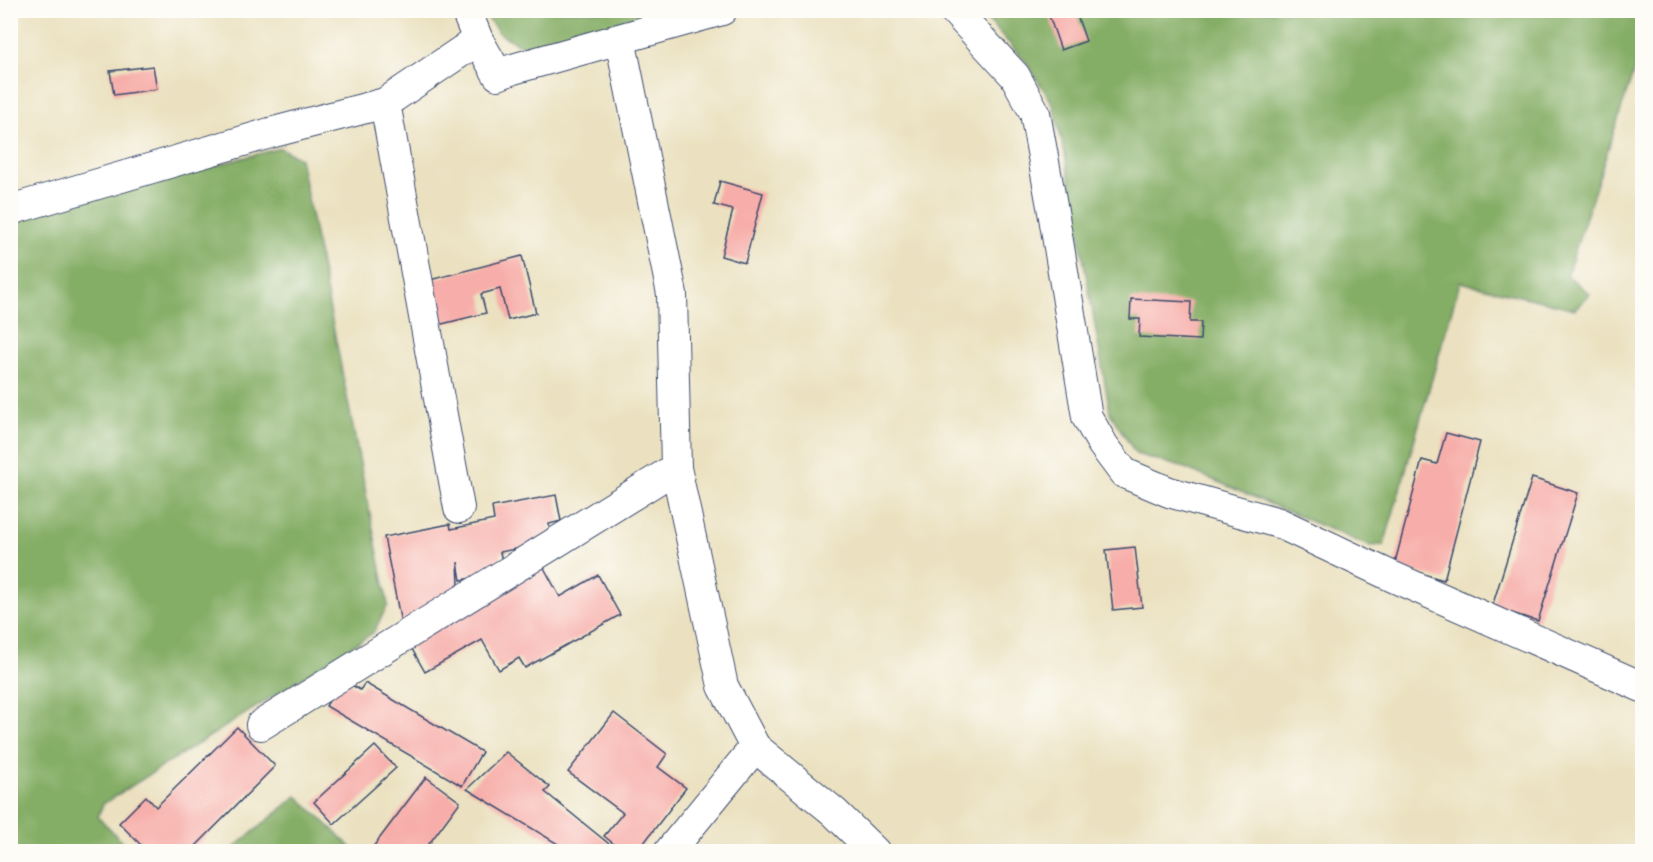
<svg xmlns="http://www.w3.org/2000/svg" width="1653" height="862" viewBox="0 0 1653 862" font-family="'Patrick Hand',sans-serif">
<rect width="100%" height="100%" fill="#fdfcf7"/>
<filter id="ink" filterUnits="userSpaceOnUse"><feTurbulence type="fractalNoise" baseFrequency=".0167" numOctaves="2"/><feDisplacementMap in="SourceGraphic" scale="12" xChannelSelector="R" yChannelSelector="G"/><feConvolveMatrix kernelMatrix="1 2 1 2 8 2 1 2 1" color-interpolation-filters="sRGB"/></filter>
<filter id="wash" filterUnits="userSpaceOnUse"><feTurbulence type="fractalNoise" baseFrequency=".008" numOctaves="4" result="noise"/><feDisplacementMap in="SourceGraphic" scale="24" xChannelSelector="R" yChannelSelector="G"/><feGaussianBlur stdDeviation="1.35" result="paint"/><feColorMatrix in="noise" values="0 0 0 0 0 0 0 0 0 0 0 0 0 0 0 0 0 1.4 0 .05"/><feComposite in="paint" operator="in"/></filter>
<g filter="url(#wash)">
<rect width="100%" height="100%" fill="#ebe1c0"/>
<g fill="#84ad65" stroke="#506e62" stroke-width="1.5">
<path d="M482 11H657L527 49 500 34Z"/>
<path d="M980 11H1642V46L1567 275 1590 294 1575 309 1460 282 1384 545 1369 546 1185 468 1136 454 1110 413 1066 159 1053 104 1026 62Z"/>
<path d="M280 148 300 158 388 605 373 633 103 804 98 817 131 851 11 852V220Z"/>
<path d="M297 796 355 851H230Z"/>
</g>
<g id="blocks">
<g fill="#f7ada9">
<path d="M1047 10H1075L1086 41 1061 50Z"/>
<path d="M153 66 157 89 114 95 110 71Z"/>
<path d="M720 181 763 193 745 263 721 256 733 210 714 205Z"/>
<path d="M522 256 536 313 508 320 500 289 481 294 486 313 438 325 426 281Z"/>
<path d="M1131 299 1191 302 1190 322H1201L1200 340 1139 337 1140 319H1130Z"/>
<path d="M1446 433 1480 442 1444 580 1394 566 1422 460 1437 464Z"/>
<path d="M1532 478 1578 493 1538 621 1492 607Z"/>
<path d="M556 495 561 521 549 524 552 542 500 552 504 572 461 580 458 562 459 586 401 623 384 537 450 524 451 529 494 520 492 507Z"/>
<path d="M1135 547 1142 607 1113 610 1106 550Z"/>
<path d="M543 566 560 597 598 575 620 615 525 668 519 658 499 670 482 640 425 672 408 642Z"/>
<path d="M342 679 360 690 365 683 482 752 462 786 326 706Z"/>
<path d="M614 713 667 754 658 767 686 788 637 852H624L604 836 623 813 568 772Z"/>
<path d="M237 727 275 766 190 852H148L119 823 146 796 156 807Z"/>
<path d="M375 746 396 768 334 824 314 802Z"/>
<path d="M506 752 550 787 545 792 619 852H571L467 789Z"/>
<path d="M426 777 460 802 423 852H378L373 847Z"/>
</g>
</g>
</g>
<g filter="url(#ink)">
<use href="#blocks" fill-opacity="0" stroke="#3a4a6d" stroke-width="1.5"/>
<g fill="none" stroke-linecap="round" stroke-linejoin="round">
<g stroke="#3a4a6d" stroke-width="32">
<g id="minor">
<path d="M466 10 478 40 498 75 513 69 722 10"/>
<path d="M954 10 1015 76 1035 113 1054 217 1087 417 1103 445 1124 473 1169 492 1279 523 1391 576 1642 687"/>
<path d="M620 39 672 294 676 468 723 686 755 747 834 812 875 852"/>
<path d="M385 103 459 508"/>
<path d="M10 210 270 133 385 103 478 40"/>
<path d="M261 725 676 468"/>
<path d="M669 852 755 747"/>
</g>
</g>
<use href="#minor" stroke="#fff" stroke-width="30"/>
</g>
</g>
<rect width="1653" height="862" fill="none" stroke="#fdfcf7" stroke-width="36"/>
</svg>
